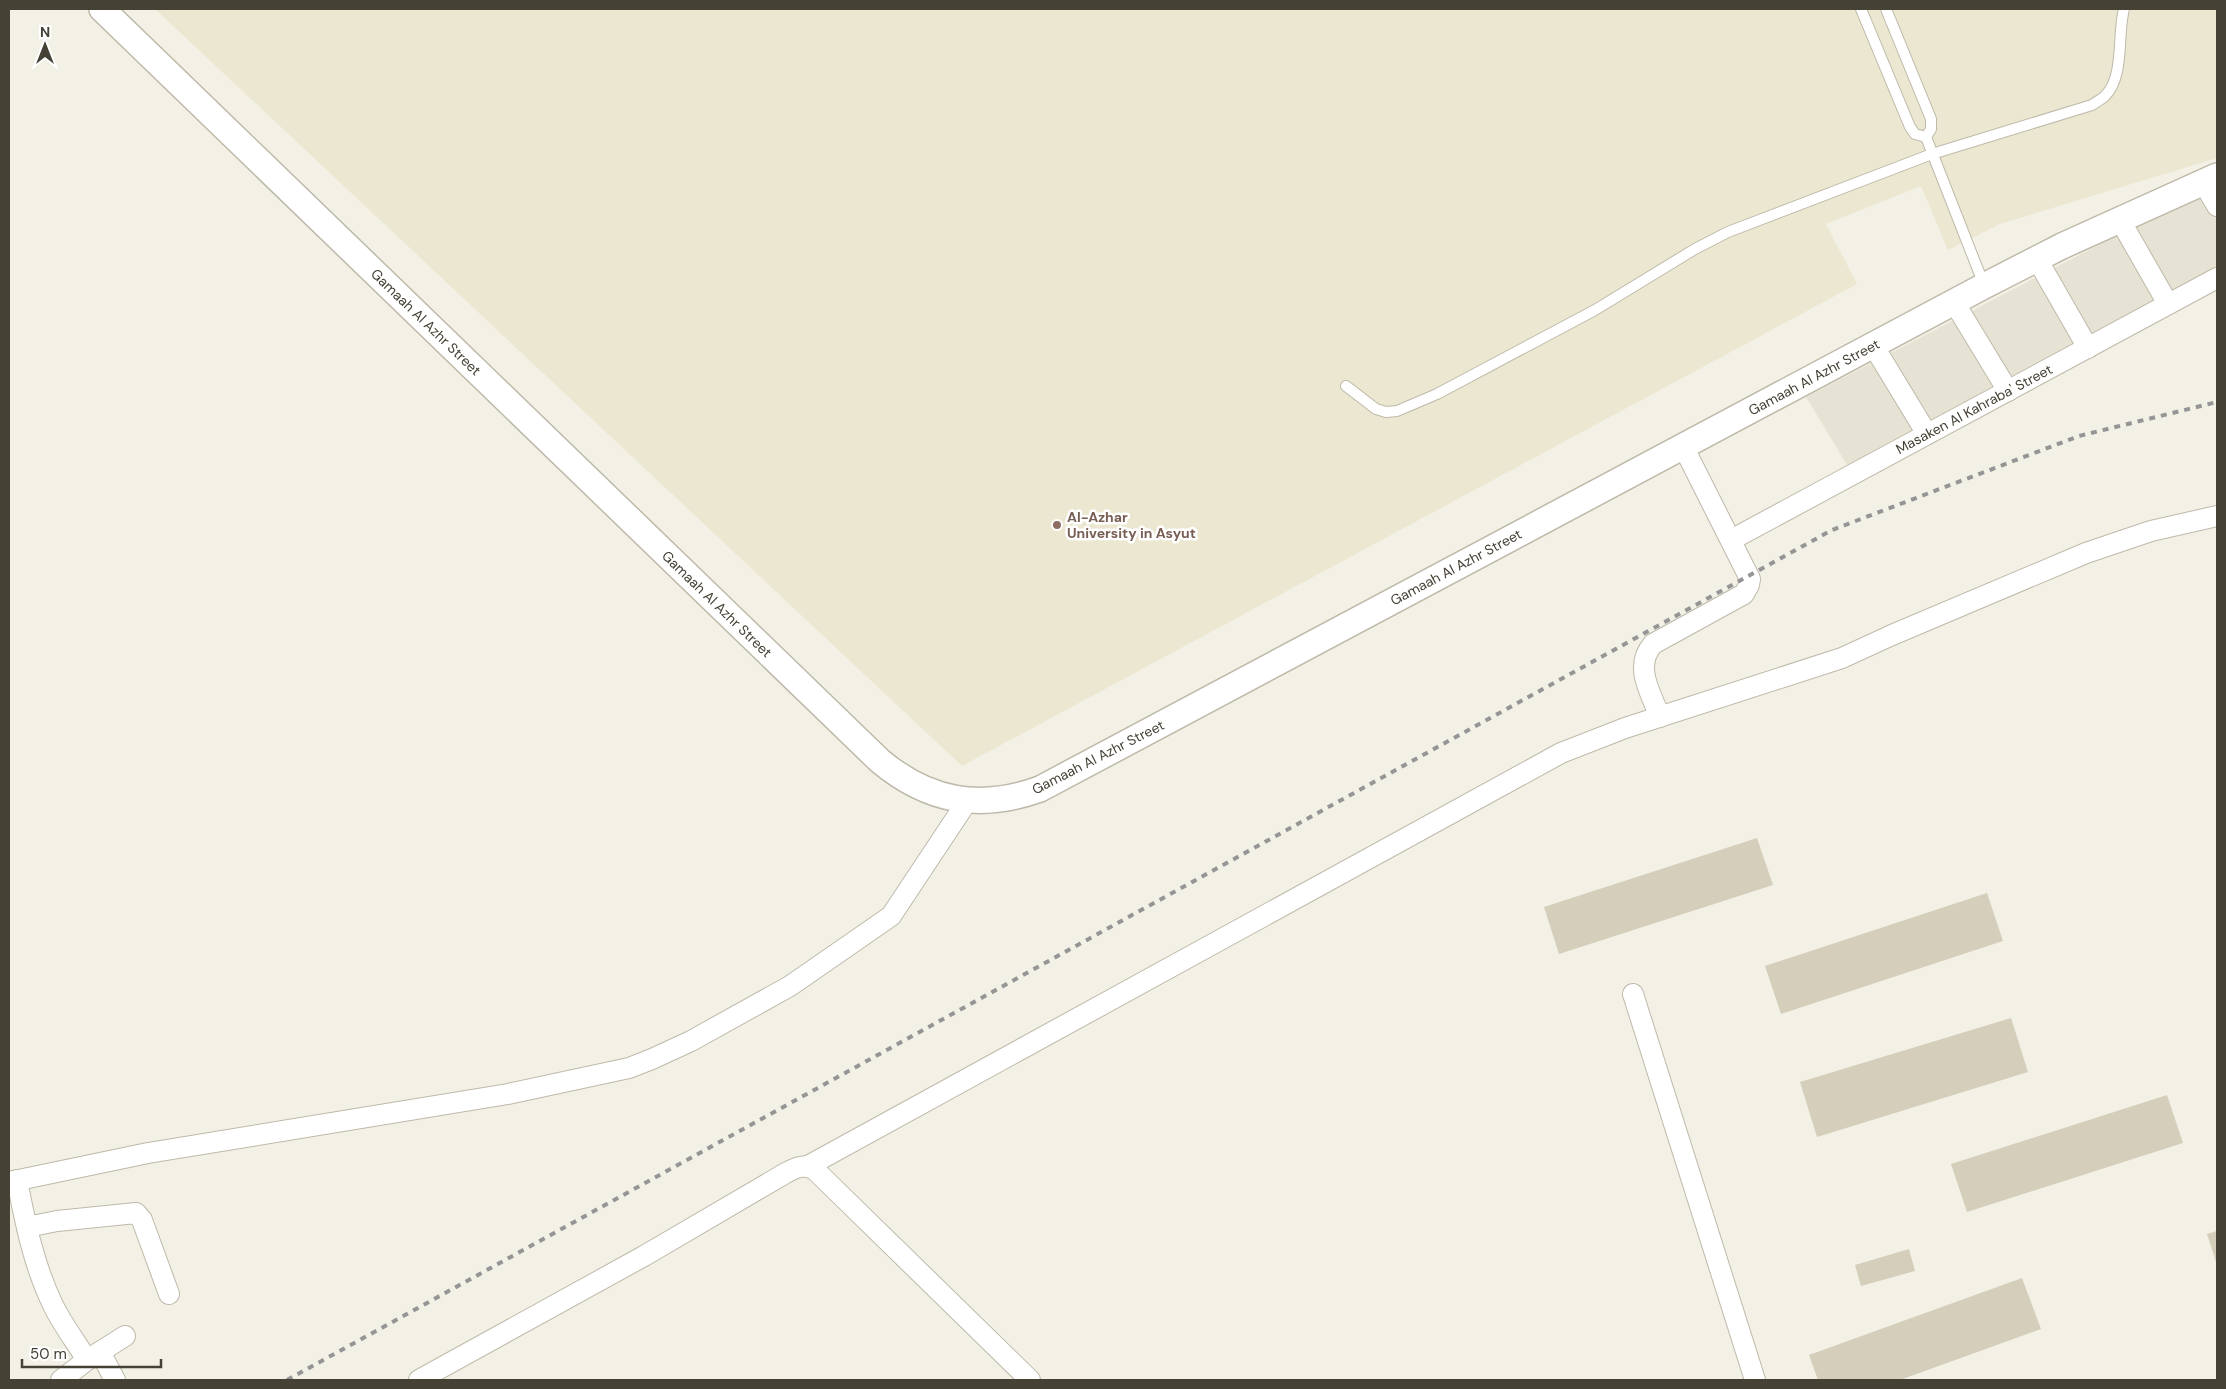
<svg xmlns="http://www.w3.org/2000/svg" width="2226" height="1389" viewBox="0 0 2226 1389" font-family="'DM Sans',sans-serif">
<rect width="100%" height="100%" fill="#f3f1e6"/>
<path fill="#e7e3d4" d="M2217 186V271L1850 470 1806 397 2183 201Z"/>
<path fill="#ece7d0" d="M155 9H2217V158L2000 224 1948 250 1921 186 1826 224 1857 284 962 766Z"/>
<g fill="#d4cebb">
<path d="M1757 838 1773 885 1559 954 1544 907Z"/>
<path d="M1987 893 2003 941 1781 1014 1765 966Z"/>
<path d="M2011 1018 2028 1072 1817 1137 1800 1082Z"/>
<path d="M2167 1095 2183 1143 1967 1212 1951 1164Z"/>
<path d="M2217 1231V1265L2207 1234Z"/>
<path d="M1909 1249 1915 1271 1861 1286 1855 1265Z"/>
<path d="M2022 1278 2041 1329 1900 1380H1818L1809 1355Z"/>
</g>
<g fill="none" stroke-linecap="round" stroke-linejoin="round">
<g stroke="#beb9a9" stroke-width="12">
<g id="service">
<path d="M1861 9 1910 127 1915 134 1926 137 1984 285"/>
<path d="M1886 9 1931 119V129L1926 137"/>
<path d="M1346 386 1376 409 1386 412 1397 411 1437 394 1595 310 1695 249 1728 232 1932 154 2092 105C2096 102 2102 99 2105 96 2125 76 2117 34 2124 9"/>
</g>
</g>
<g stroke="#beb9a9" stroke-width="22">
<g id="minor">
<path d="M2203 182 2217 206"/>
<path d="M2120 220 2168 304"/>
<path d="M2037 259 2088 348"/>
<path d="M1954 302 2008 391"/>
<path d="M1873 345 1927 434"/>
<path d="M1731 540 2217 278"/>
<path d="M1660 717C1651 693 1633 667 1653 644L1744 594 1749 585 1750 579 1683 446"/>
<path d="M1633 994 1755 1380"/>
<path d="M808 1166 1561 753 1625 728 1842 658 1892 635 2086 553 2151 531 2217 516"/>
<path d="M17 1180C25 1222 34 1266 53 1305 62 1324 76 1342 87 1360"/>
<path d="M9 1182 148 1153 508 1094 629 1068 652 1059 691 1041 790 986 891 916 968 800"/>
<path d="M27 1227 57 1221 136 1213 142 1220 169 1294"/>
<path d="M100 1352 115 1380"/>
<path d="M61 1380 87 1360 125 1336"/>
<path d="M419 1380 644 1256 784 1174C795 1168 804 1163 815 1170L1030 1380"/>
</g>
</g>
<g stroke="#beb9a9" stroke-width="28">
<path id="tertiary" d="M102 9 880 761C928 801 979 811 1040 789L1984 286 2062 246 2217 176"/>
</g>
<use href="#service" stroke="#fff" stroke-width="10"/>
<use href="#minor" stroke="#fff" stroke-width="20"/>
<use href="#tertiary" stroke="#fff" stroke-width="25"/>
<path stroke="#959595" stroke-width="4" stroke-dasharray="6 6" stroke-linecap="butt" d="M287 1380 1832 530 2079 436 2217 402"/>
</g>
<circle fill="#8d6e63" stroke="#fff" stroke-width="2" cx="1057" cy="525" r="5"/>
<g text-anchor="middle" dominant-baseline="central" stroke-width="5" stroke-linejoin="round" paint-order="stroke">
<g font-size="14" fill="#454135" stroke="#fff">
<text transform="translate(426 322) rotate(44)">Gamaah Al Azhr Street</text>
<text transform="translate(1814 377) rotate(-28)">Gamaah Al Azhr Street</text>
<text transform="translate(1974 409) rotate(-28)">Masaken Al Kahraba' Street</text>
<text transform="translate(1456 567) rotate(-28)">Gamaah Al Azhr Street</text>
<text transform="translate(717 604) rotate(44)">Gamaah Al Azhr Street</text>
<text transform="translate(1098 757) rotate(-27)">Gamaah Al Azhr Street</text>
</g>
<g font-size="14" font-weight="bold" fill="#785e54" stroke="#fff" text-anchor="start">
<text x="1067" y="517">Al-Azhar<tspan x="1067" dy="16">University in Asyut</tspan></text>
</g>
</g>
<rect width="2226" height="1389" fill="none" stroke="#454135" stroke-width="20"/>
<g transform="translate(45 45)" stroke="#ffffff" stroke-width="4" paint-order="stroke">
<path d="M0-4L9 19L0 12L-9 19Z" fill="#454135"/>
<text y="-8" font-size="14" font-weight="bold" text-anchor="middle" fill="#454135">N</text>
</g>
<path d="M22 1359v8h139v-8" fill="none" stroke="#454135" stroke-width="2.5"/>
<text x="30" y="1359" font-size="15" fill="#454135" stroke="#ffffff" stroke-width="4" paint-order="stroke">50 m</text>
</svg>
